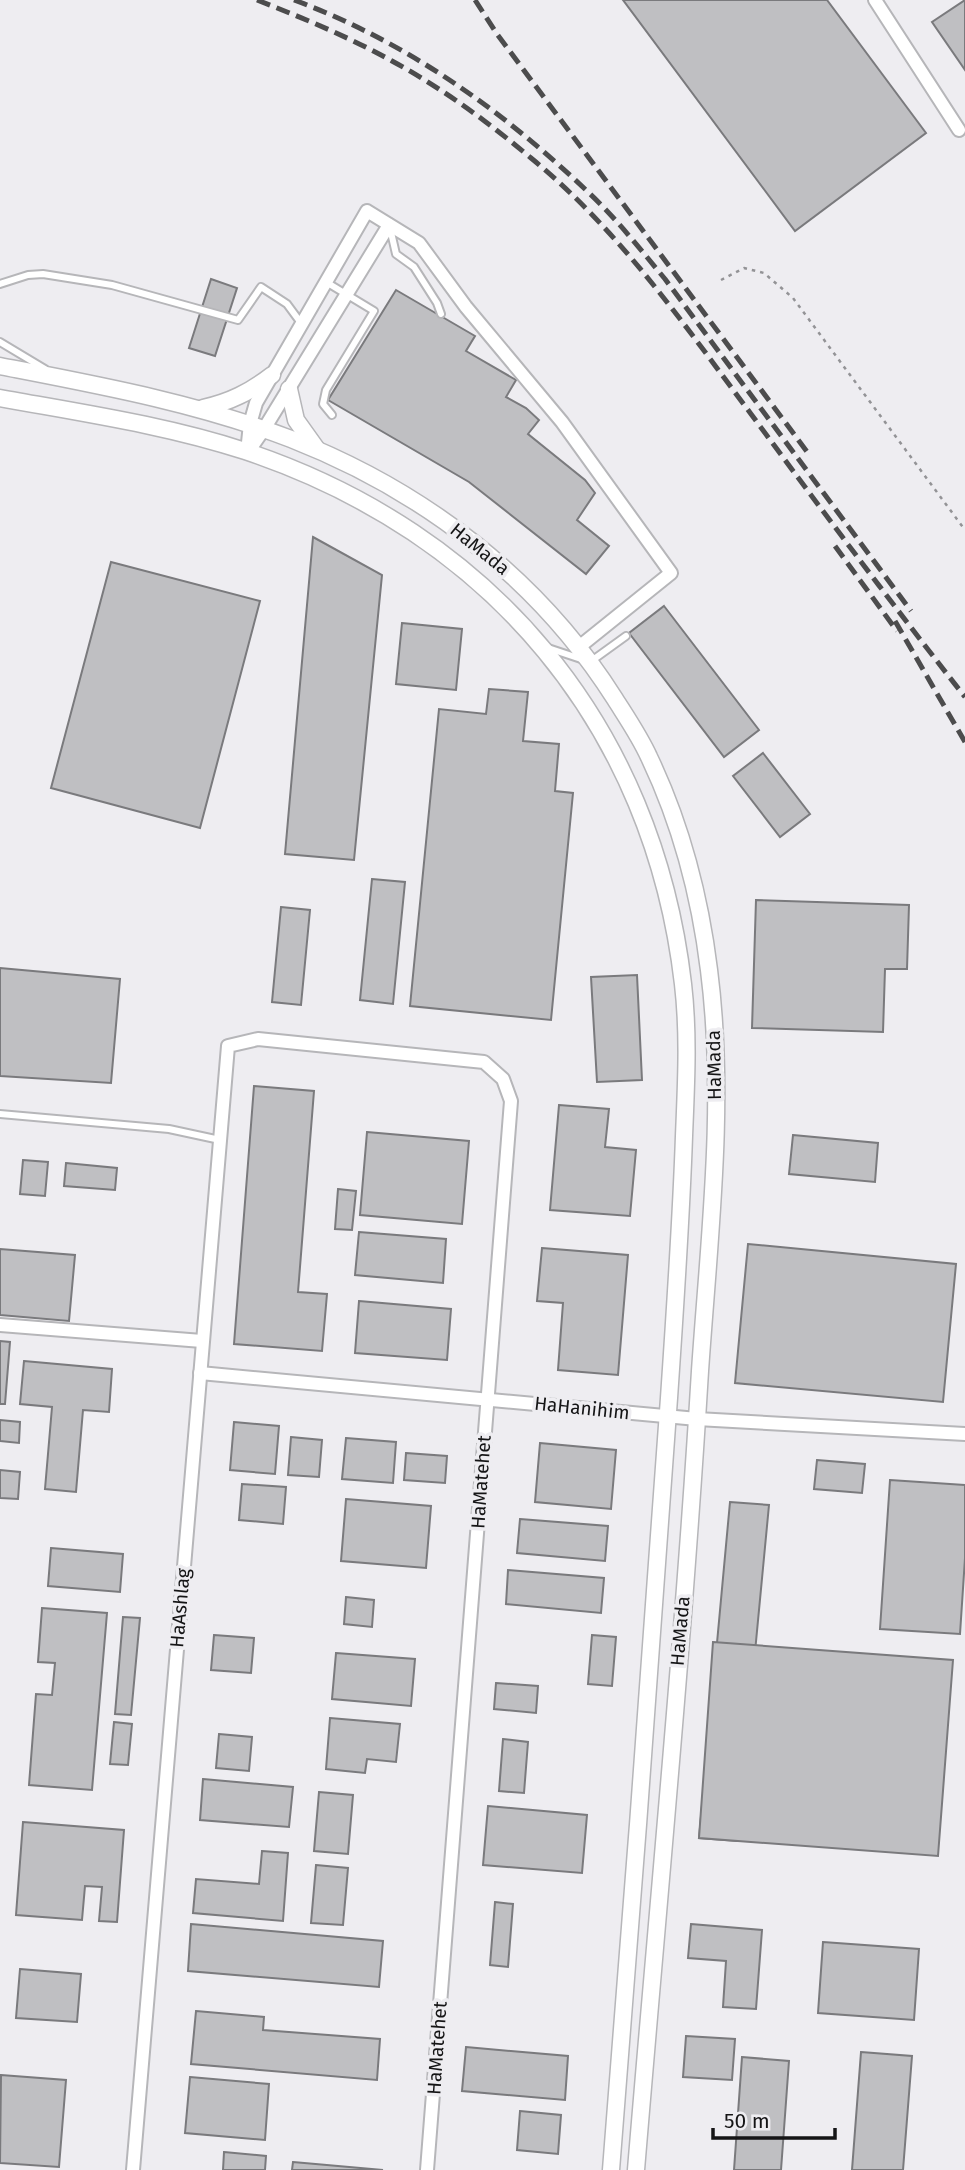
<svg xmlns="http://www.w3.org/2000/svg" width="965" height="2170" viewBox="0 0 965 2170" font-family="'Fira Sans',sans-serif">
<rect width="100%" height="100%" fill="#eeedf1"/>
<g fill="#bfbfc2" stroke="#7a7a7d" stroke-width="2">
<path d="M623 0H827L926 133 795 231Z"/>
<path d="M965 0V70L932 22Z"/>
<path d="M211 279 237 288 215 356 189 348Z"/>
<path d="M396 290 475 336 466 351 516 380 506 397 526 408 539 420 528 434 585 480 595 493 577 520 609 546 586 574 469 482 328 400Z"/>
<path d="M313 537 382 575 354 860 285 854Z"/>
<path d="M111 562 260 601 200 828 51 788Z"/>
<path d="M664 606 759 730 724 757 629 633Z"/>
<path d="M402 623 462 629 456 690 396 684Z"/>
<path d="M489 689 528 692 523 741 559 744 555 791 573 793 551 1020 410 1006 439 709 486 714Z"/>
<path d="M763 753 810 814 780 837 733 776Z"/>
<path d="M372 879 405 882 393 1004 360 1000Z"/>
<path d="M756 900 909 905 907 969H885L883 1032 752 1028Z"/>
<path d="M281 907 310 910 301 1005 272 1002Z"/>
<path d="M0 968 120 979 111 1083 0 1076Z"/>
<path d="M637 975 642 1080 597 1082 591 977Z"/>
<path d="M254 1086 314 1091 298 1292 327 1294 322 1351 234 1344Z"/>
<path d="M559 1105 609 1109 605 1147 636 1150 630 1216 550 1210Z"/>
<path d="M367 1132 469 1141 462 1224 360 1215Z"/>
<path d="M793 1135 878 1143 875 1182 789 1174Z"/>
<path d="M23 1160 48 1162 45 1196 20 1194Z"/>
<path d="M66 1163 117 1168 115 1190 64 1186Z"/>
<path d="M338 1189 356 1191 352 1230 335 1229Z"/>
<path d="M359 1232 446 1239 443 1283 355 1275Z"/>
<path d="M748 1244 956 1264 943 1402 735 1383Z"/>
<path d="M542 1248 628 1255 618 1375 558 1370 563 1303 537 1301Z"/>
<path d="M0 1249 75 1255 69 1321 0 1315Z"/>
<path d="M359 1301 451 1309 447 1360 355 1353Z"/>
<path d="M0 1341 10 1342 5 1404H0Z"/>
<path d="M24 1361 112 1369 109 1412 83 1410 76 1492 45 1489 52 1407 20 1404Z"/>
<path d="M0 1420 20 1422 19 1443 0 1441Z"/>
<path d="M234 1422 279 1426 275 1474 230 1470Z"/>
<path d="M291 1437 322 1440 319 1477 288 1475Z"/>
<path d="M346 1438 396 1442 393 1483 342 1479Z"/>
<path d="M540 1443 616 1450 611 1509 535 1502Z"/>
<path d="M406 1453 447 1456 445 1483 404 1480Z"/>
<path d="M817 1460 865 1464 862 1493 814 1489Z"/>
<path d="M0 1470 20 1472 18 1499 0 1498Z"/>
<path d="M890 1480 965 1485V1558L960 1634 880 1629Z"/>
<path d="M242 1484 286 1487 283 1524 239 1520Z"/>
<path d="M346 1499 431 1506 426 1568 341 1561Z"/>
<path d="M730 1502 769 1505 737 1841 699 1838Z"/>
<path d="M520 1519 608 1526 605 1561 517 1553Z"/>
<path d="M51 1548 123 1554 120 1592 48 1586Z"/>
<path d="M508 1570 604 1578 601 1613 506 1604Z"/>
<path d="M346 1597 374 1600 372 1627 344 1624Z"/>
<path d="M42 1608 107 1613 92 1790 29 1785 36 1694 52 1695 55 1663 38 1662Z"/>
<path d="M123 1617 140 1618 131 1715 115 1714Z"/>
<path d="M214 1635 254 1638 251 1673 211 1670Z"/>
<path d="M592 1635 616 1637 612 1686 588 1684Z"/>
<path d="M713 1642 953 1660 938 1856 699 1838Z"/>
<path d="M336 1653 415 1659 411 1706 332 1699Z"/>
<path d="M496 1683 538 1686 536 1713 494 1709Z"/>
<path d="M330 1718 400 1724 396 1762 367 1759 365 1773 326 1769Z"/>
<path d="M114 1722 132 1724 128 1765 110 1764Z"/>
<path d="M219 1734 252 1737 249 1771 216 1768Z"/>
<path d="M503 1739 528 1742 524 1793 499 1791Z"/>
<path d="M203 1779 293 1787 289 1827 200 1820Z"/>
<path d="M319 1792 353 1795 348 1854 314 1851Z"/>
<path d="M488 1806 587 1815 582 1873 483 1865Z"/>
<path d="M23 1822 124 1830 117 1922 99 1921 102 1887 85 1886 82 1920 16 1915Z"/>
<path d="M262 1851 288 1853 283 1921 193 1913 196 1879 259 1884Z"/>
<path d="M316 1865 348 1868 343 1925 311 1923Z"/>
<path d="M495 1902 513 1904 508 1967 490 1965Z"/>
<path d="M191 1924 383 1941 379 1987 188 1971Z"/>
<path d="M691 1924 762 1930 756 2009 723 2007 726 1961 688 1958Z"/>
<path d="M823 1942 919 1949 914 2020 818 2013Z"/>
<path d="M20 1969 81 1974 77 2022 16 2018Z"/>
<path d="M196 2011 264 2017 263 2030 380 2039 377 2080 191 2064Z"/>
<path d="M686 2036 735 2039 732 2080 683 2077Z"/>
<path d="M466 2047 568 2056 565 2100 462 2091Z"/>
<path d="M861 2052 912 2056 903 2170H852Z"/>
<path d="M742 2057 789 2061 781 2170H734Z"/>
<path d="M1 2075 66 2080 59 2167 0 2163Z"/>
<path d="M190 2077 269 2084 265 2140 185 2133Z"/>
<path d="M520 2111 561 2115 558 2154 517 2150Z"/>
<path d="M224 2152 266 2156 265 2170H223Z"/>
<path d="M293 2162 383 2170H292Z"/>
</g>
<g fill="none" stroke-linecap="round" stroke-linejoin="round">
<g stroke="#b6b6b9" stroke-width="10">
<g id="service">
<path d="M390 228 396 254 414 267 437 303 441 314"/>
<path d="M326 282 374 311 326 390 323 404 332 415"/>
<path d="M0 284 28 275 43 274 112 285 238 320 261 287 287 304 301 323"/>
<path d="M0 342 45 369"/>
<path d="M548 648 590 662 626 636"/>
<path d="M0 1114 169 1129 220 1140"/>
</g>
</g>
<g stroke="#b6b6b9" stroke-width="16">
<g id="minor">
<path d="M875 0 959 130"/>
<path d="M247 452 250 424 256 403 367 211 419 243 466 307 562 422 671 573 579 647"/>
<path d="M248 452 264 429 389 225"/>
<path d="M0 1325 202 1341"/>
<path d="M200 1373 697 1419 965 1434"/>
<path d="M133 2170 228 1046 258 1039 484 1062 503 1079 511 1101 427 2170"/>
</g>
</g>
<g stroke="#b6b6b9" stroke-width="19">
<g id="tertiary">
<path d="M0 366C98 385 197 403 291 439 424 491 539 579 615 699 627 718 640 737 649 757 681 824 700 897 709 970 726 1102 709 1239 700 1371 684 1637 658 1904 636 2170"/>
<path d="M289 389 296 420 316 448"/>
<path d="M0 398C82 413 165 425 245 451 491 533 653 725 683 984 689 1035 686 1086 684 1136 681 1224 675 1311 669 1398 652 1655 631 1913 611 2170"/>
<path d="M203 408C230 402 250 392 272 375"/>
</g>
</g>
<path stroke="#939396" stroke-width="2.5" stroke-dasharray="3.5 5" stroke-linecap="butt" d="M721 280 744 268 764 273 793 298 965 530"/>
<use href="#service" stroke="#fff" stroke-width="6"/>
<use href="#minor" stroke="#fff" stroke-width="12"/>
<use href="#tertiary" stroke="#fff" stroke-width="16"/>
<g stroke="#4c4c4d" stroke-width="5" stroke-dasharray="14 7" stroke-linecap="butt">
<path d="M257 0C303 18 349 37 392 61 442 88 488 122 531 158 619 230 683 323 751 414 821 509 892 604 965 697"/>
<path d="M294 0C405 41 502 110 587 191 616 218 640 249 665 279L911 611"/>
<path d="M475 0 497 34 808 453"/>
<path d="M835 546 897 631"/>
<path d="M895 621 965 742"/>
</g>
</g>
<g text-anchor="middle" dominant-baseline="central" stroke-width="7" stroke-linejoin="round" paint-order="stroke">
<g font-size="19" fill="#151516" stroke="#eeedf1">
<text transform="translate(480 549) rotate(39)">HaMada</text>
<text transform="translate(714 1065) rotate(-91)">HaMada</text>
<text transform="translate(582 1408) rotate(6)">HaHanihim</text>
<text transform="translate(481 1482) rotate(-86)">HaMatehet</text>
<text transform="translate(180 1608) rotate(-85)">HaAshlag</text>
<text transform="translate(680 1631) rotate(-85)">HaMada</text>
<text transform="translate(437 2048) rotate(-86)">HaMatehet</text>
</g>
</g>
<path d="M713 2128v10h122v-10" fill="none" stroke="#151516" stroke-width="3.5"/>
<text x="724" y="2128" font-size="21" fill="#151516" stroke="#eeedf1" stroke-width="5" paint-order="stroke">50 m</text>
</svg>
